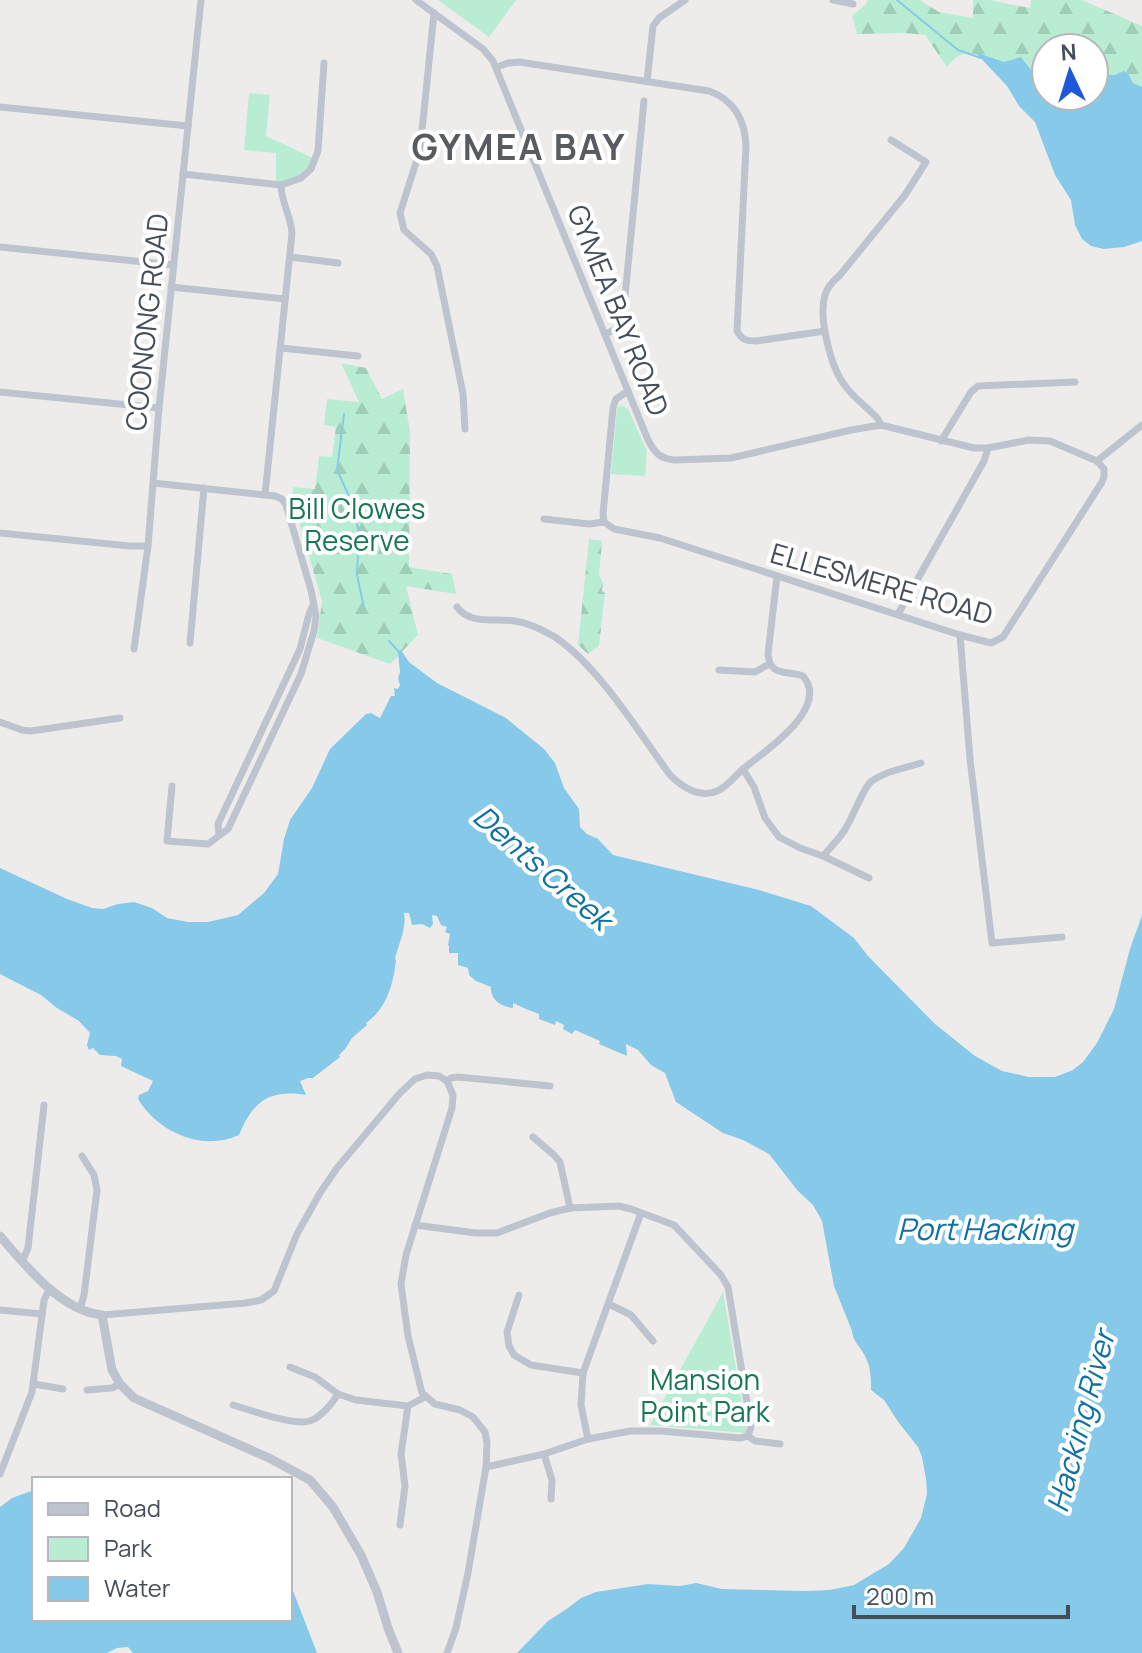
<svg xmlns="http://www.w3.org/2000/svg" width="1142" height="1653" viewBox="0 0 1142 1653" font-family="Manrope,sans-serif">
<defs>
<pattern id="forest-firs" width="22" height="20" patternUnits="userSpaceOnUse" patternTransform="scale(2)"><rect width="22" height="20" fill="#b9edd3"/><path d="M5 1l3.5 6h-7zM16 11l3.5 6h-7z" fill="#a0cdb7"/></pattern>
</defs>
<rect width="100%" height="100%" fill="#eeeceb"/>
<g fill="url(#forest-firs)">
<path d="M867 0H920L939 12 973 18V0H989L1030 8 1031 0H1082L1142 26V87L1133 83 1126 71 1114 75H1094V48H1046V76L1034 73C1030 69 1026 60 1022 59 1016 56 1010 62 1004 62 980 59 967 41 947 67L925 35 904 33 857 34 852 16 866 4Z"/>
<path d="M341 363 366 368 382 399 403 389 410 432 409 567 452 574 456 594 406 586 418 635 390 664 317 638 322 601 292 497 293 487 315 489 319 456 332 457 336 427 324 425 327 399 359 402Z"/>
<path d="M589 539 602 541 599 575 603 583 602 591 605 593 599 646 588 654 578 645Z"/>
</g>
<g fill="#b9edd3">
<path d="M438 0H516L489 37Z"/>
<path d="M249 93 270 95 266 136 315 159 301 178 276 185V153L244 150Z"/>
<path d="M621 405 628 409 647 451 645 476 611 474 617 408Z"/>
<path d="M723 1292 747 1433 650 1425Z"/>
</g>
<g fill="#87c9e9">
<path d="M975 52 1004 62 1021 57 1034 73 1046 76V96H1094V75H1114L1124 71 1128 73 1133 83 1142 87V241L1124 247 1104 249 1091 246 1082 239 1075 225 1071 200 1055 175 1035 122 1019 106 1007 86Z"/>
<path d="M401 650 409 662 437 683 506 718 544 749 555 763 564 788 579 809 580 827 587 834 598 839 613 855 759 890 811 906 854 938 868 956 935 1024 975 1056 1002 1071 1029 1077H1055L1073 1070 1083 1062 1097 1043 1114 1009 1130 949 1142 915V1653H517L548 1621 568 1608 581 1598 596 1592 648 1584 680 1586 696 1583 722 1589 805 1591 830 1590 854 1585 889 1564 904 1548 921 1518 927 1494 926 1479 922 1457 918 1447 899 1423 884 1400 871 1390C871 1378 871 1367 865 1356 860 1346 853 1342 852 1331L834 1286 822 1221 813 1205 798 1191 769 1154 743 1140 723 1133 676 1102 665 1073 651 1065 638 1050 626 1044 627 1056 599 1044 600 1041 575 1030 572 1034 563 1029 564 1025 556 1021 555 1025 539 1019V1014C530 1011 522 1007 513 1003V1008C501 1007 490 1000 491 987L476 981 469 975 468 968 458 965V953H449V946L448 945 450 934 445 932 447 927 441 925 437 916 432 915 433 924 430 928 422 924 412 925 409 913H404C407 928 398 945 395 959L396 960C393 985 387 1008 366 1023L367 1025 352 1038 345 1049 339 1055 340 1057 313 1078H308L300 1081 306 1095C268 1089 253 1102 239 1135 202 1152 158 1132 138 1099L139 1095 148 1091 153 1081 121 1066 122 1059 116 1056 100 1055 93 1048 89 1050 87 1045 90 1033 79 1021 57 1008 41 995 0 974V868L67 899 92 908 103 909 118 904 134 902 152 908 167 918 188 922H208L238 915 264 893 278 874 284 839 290 820 312 788 330 749 366 714 371 713 380 718 391 696H395L394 688 398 689 400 685 398 678 400 672 398 652Z"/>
<path d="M34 1490V1619H290V1583L317 1653H133L128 1647 117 1648 107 1653H0V1507L12 1498Z"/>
</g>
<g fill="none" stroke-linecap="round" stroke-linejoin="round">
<g stroke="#87c9e9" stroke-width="2">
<path d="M897 0 958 50 981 58"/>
<path d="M344 414 337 470 348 494 359 531 357 575 364 608"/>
<path d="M389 641 399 652"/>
</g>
<g stroke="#bdc4ce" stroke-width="7">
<path d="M416 0 483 49 493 61 648 440C655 453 660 459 675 460L731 458 851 430 881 425"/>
<path d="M833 0 853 4"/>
<path d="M434 13 420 150 400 213 404 230 431 254 437 266 463 394 465 429"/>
<path d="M497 67 508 63 519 62 709 91C734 100 745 120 746 146L737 331C742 340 746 341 756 341L825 331"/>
<path d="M647 81 653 26 659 18 685 0"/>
<path d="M0 107 188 126"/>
<path d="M183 174 281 185 301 178 311 169 318 151 324 63"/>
<path d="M0 247 173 265"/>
<path d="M290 257 338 263"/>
<path d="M171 287 285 299"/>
<path d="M605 334C615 330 620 328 623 317L644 101"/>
<path d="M281 348 358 356"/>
<path d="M0 392 159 408"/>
<path d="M941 441 971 392 978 386 1075 382"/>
<path d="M1097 461 1142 425"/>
<path d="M153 483 275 496 282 499 286 505 311 590 316 616 314 631 301 674 228 829 208 844 167 841 172 786"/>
<path d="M265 495 292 233C291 216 281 202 281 185"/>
<path d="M544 519 589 524 604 522 614 529 660 538 960 635 991 643 1003 637 1102 482 1104 477V469L1097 461 1050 441 1029 440 988 448H974L881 425 878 419C868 408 855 399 846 387 831 369 818 318 825 295 827 287 833 281 840 275L905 195 926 162 891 140"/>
<path d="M604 522 603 514 613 408 616 399 628 391"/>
<path d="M0 533 130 546H148"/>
<path d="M777 576 768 654C770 677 786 670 803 676 831 708 764 752 743 769L754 787 765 818 779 837 800 848 823 856C830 848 838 840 844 831 852 820 863 787 872 781 886 771 905 768 921 763"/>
<path d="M457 607C469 625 496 618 515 621 529 623 543 630 555 637 599 667 638 731 670 775 682 787 700 799 717 791 727 787 735 776 743 769"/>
<path d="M898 614 984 461 988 448"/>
<path d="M960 635 970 759 992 943 1062 937"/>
<path d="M190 643 204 488"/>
<path d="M134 649 148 546 159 408 201 0"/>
<path d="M719 670 755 672 769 664"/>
<path d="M0 722 22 730 31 731 120 718"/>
<path d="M219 834 218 824 300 649 309 614 313 605"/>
<path d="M823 856 869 878"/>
<path d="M447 1081 451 1078 458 1077 550 1086"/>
<path d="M533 1137 554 1155 560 1162 570 1208"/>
<path d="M415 1225 476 1233H497L550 1213 570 1208 619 1206 631 1209 674 1225 721 1275 728 1287 751 1427 748 1436"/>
<path d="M22 1262 28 1248 44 1105"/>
<path d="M519 1295 507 1332 509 1346 514 1355 531 1365 583 1373"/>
<path d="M609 1304 631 1315 653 1341"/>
<path d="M80 1309 84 1295 97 1190 94 1175 82 1156"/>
<path d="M0 1310 42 1314"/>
<path d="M102 1315 246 1303 261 1300 274 1291 297 1234 320 1193 337 1168 400 1093 415 1079 427 1075 439 1076 447 1081 453 1095 452 1108 406 1255 401 1284 408 1336 422 1393 435 1404 460 1410 473 1417 485 1432 487 1443 486 1467 468 1573 456 1628 447 1653"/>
<path d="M290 1367 315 1377 338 1394 356 1400 408 1406 425 1397"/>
<path d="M34 1384 63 1389"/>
<path d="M87 1390 112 1388 120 1384"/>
<path d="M233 1405C250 1410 294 1426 310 1421 321 1417 332 1404 338 1394"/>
<path d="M588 1439 581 1405 583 1373 641 1213"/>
<path d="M544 1454 552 1480 551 1499"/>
<path d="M486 1467 544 1454 588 1439 630 1431H661L740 1438 748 1436 755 1441 780 1444"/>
<path d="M0 1474 32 1392 44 1300 50 1288"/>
<path d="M400 1525 405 1486 401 1454 408 1406"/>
</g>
<path stroke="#bdc4ce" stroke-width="9" d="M0 1236C25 1265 61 1311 102 1315L112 1370 120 1384 134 1398 269 1458 310 1480 333 1507 361 1555 377 1592 388 1628 398 1653"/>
</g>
<g text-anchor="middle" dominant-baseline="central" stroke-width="8" stroke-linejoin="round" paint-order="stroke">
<g font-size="28" fill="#454d58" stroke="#fff">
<text transform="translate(619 310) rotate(68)">GYMEA BAY ROAD</text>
<text transform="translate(146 322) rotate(-84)">COONONG ROAD</text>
<text transform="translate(882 583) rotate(16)">ELLESMERE ROAD</text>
</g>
<g font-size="28" fill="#187752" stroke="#fff">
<text x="357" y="508">Bill Clowes<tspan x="357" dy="32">Reserve</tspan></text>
<text x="705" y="1379">Mansion<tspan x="705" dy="32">Point Park</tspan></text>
</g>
<g font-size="30" font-style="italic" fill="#0f71a1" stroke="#fff">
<text transform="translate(543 867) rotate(41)">Dents Creek</text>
<text x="985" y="1228">Port Hacking</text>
<text transform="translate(1080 1421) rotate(-75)">Hacking River</text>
</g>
<g font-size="36" font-weight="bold" letter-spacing="2" fill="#585b60" stroke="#fff">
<text x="519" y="146">GYMEA BAY</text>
</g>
</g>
<rect x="32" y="1477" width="260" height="144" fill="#ffffff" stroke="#b5b8bc" stroke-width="2"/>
<rect x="48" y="1503" width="40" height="12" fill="#bdc4ce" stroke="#b5b8bc" stroke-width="2"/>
<text x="104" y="1517" font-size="24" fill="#454d58">Road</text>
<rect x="48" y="1537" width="40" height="24" fill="#b9edd3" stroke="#b5b8bc" stroke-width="2"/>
<text x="104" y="1557" font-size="24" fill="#454d58">Park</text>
<rect x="48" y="1577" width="40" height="24" fill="#87c9e9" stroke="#b5b8bc" stroke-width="2"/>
<text x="104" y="1597" font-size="24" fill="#454d58">Water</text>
<g transform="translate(1070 72) rotate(356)"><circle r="38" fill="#ffffff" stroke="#b5b8bc" stroke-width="2"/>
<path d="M0-6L14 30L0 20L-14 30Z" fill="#1d58d7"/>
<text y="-12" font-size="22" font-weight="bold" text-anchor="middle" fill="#454d58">N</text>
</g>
<path d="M854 1605v12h214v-12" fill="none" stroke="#454d58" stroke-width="4"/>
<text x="866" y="1605" font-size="24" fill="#454d58" stroke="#ffffff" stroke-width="6" paint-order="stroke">200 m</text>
</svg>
